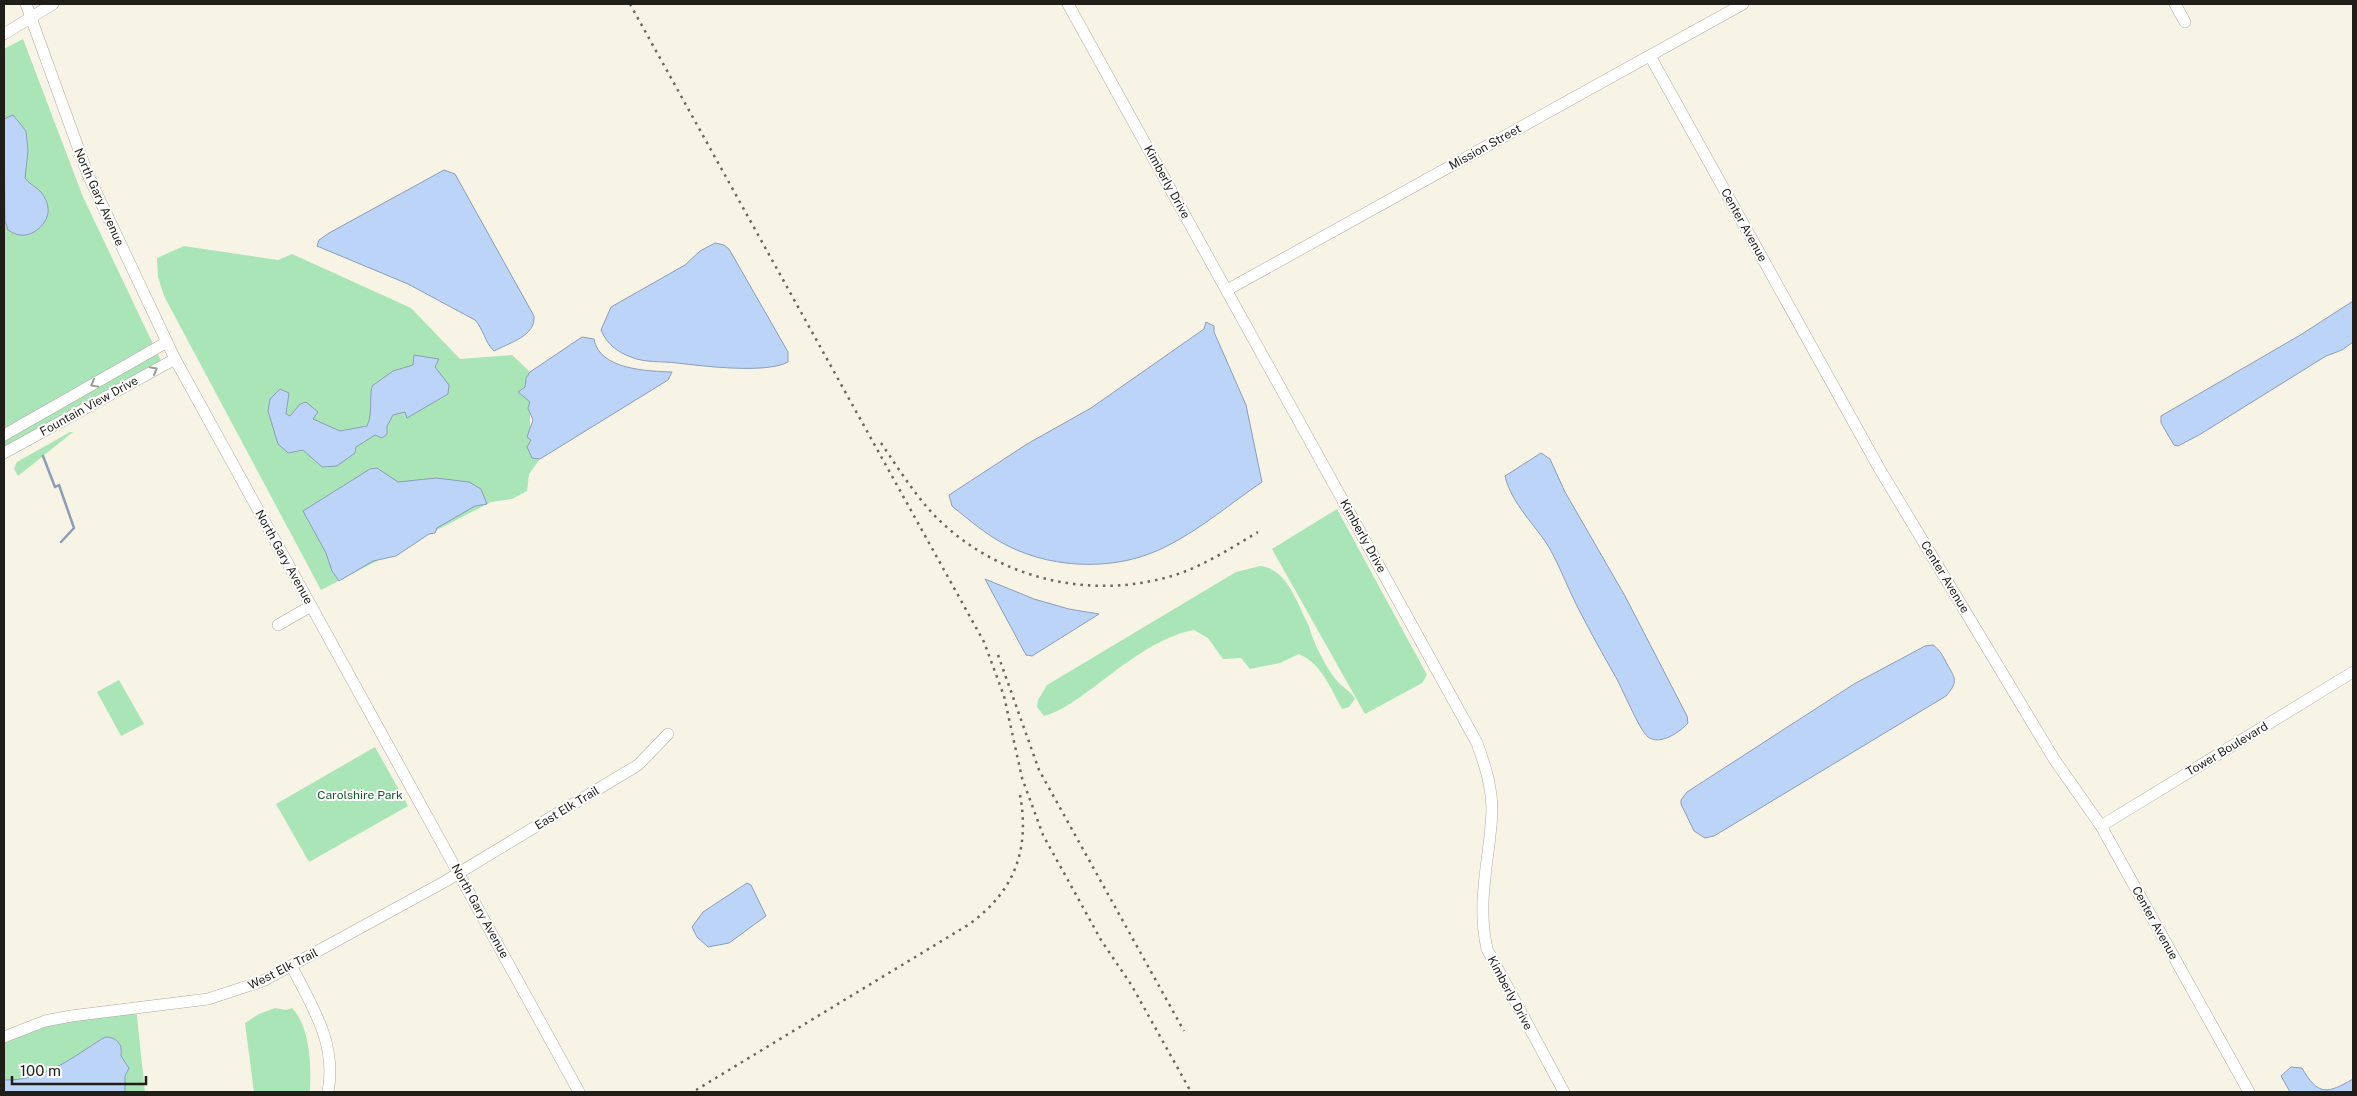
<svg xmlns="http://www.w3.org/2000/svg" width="2357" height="1096" viewBox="0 0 2357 1096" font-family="'Public Sans',sans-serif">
<rect width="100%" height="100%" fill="#f7f4e5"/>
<g fill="#a9e5b6">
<path d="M23 39 83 197 162 363 4 449V49Z"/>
<path d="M184 246 278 260 292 254 411 308 460 359 512 355 530 372V430L540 459 529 474 527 491 512 499 491 502 321 590 164 296 158 277 157 258Z"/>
<path d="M70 432H73L18 476 14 469 17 462Z"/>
<path d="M1337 509 1427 675 1422 683 1365 714 1272 549Z"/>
<path d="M1260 566C1288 569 1297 604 1309 626 1312 641 1328 671 1338 682 1344 689 1350 690 1355 699L1349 707 1342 709C1331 689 1321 663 1299 654L1280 663 1250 669 1241 658 1223 659 1208 638 1194 630C1157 637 1123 665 1094 687 1077 699 1064 710 1044 716L1037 707 1038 700 1047 685 1236 572Z"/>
<path d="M119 680 144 724 121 736 97 692Z"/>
<path d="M375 747 408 806 309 862 276 804Z"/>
<path d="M136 1008 145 1092H4V1038L15 1032Z"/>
<path d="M275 1008 286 1010 292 1008C311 1028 311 1067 310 1092H254L245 1023 259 1014Z"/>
</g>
<g fill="#bcd4f8" stroke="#8d9db5">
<path d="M13 115 26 131 28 151 25 178C29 184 35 186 40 191 53 206 50 222 34 232 25 237 17 236 8 230L5 221 4 119Z"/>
<path d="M444 170 455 174 534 316C536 336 509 343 494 351 484 341 484 330 475 320L408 284 317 246 319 240 329 233Z"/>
<path d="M715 243 724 245 729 249 788 352V362C766 374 703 366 677 363 662 361 645 363 631 357 617 352 607 344 601 330L611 307 685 265 700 251Z"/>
<path d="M2353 301V342L2342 350 2326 356 2199 435 2178 446 2174 445 2161 423V416L2302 334Z"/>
<path d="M1206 322 1214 326V332L1246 405 1262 482C1231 503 1201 529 1167 546 1120 571 1056 570 1008 546 988 536 969 520 952 506L949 495 1027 444 1091 408 1204 329Z"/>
<path d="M582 337 594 339C599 370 648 371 672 372L668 380 540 459 532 458 527 447 531 440 527 437 533 420 528 408 530 402 518 392 525 387 526 378 530 372Z"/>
<path d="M414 355 439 359 435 367 449 385 448 394 407 418 405 412 393 415 387 426V434L382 438 375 435 356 447 355 453 337 466 322 467 303 450 288 453 278 444 268 411 270 399 280 389 289 393 286 414 290 416 300 404 306 402 318 412 313 419 340 431 367 426C373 412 369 401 372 386L393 371 413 365Z"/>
<path d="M1541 453 1550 459 1565 492 1625 596 1687 716 1688 723C1680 732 1660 746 1648 737 1639 730 1622 687 1614 674 1601 651 1588 628 1576 604 1567 586 1560 567 1550 549 1535 524 1512 505 1505 476Z"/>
<path d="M377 468 398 482 436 478 469 482 481 489 487 504 475 506 437 528 435 533 429 534 396 556 373 561 339 581 332 571 326 553 303 511 370 469Z"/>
<path d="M985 579 1034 599 1069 609 1099 614 1032 656 1026 655Z"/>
<path d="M1933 645C1940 650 1943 656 1947 664 1956 679 1958 682 1946 696L1714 836 1705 838 1694 831 1681 804V800L1687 792 1854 684 1925 646Z"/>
<path d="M747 883 751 885 766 916 729 943 708 947 697 937 692 927 703 912Z"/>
<path d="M105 1037C116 1037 123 1043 121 1056L129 1068 125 1076V1092H4V1080C45 1081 71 1058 105 1037Z"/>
<path d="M2291 1067 2302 1068C2318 1096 2327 1094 2353 1079V1092H2290L2281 1076Z"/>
</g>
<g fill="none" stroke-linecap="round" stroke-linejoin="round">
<path stroke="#8d9db5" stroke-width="2.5" d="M43 456 55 487 59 485 74 528 61 542"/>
<g stroke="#b0ad9f" stroke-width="12">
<g id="minor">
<path d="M26 4 88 175 175 359 579 1092"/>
<path d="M1068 4 1477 743C1485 765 1492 787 1492 811 1490 859 1476 900 1487 949L1564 1092"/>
<path d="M2175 4 2185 22"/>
<path d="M4 34 53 4"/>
<path d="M1650 56 1879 468 2054 759 2101 826 2249 1092"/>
<path d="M1227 290 1743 4"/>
<path d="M4 435 167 342"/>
<path d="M4 453 175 359"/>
<path d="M278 625 311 606"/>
<path d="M2101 826 2353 672"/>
<path d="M292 967C313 1008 337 1044 328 1092"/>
<path d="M4 1037 45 1021 71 1016 208 999 263 981 444 882 563 810 638 765 668 734"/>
</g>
</g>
<use href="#minor" stroke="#fff" stroke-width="11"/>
<g stroke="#69675f" stroke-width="2.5" stroke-dasharray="2.5 5" stroke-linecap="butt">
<path d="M630 4 984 642 1004 696 1022 778 1043 835 1101 940 1132 986 1191 1092"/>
<path d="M881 443C899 469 915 496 938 519 1001 581 1097 602 1181 573 1208 563 1233 547 1258 532"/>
<path d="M998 655 1039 770 1184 1031"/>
<path d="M696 1090 968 925C1016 891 1031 847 1019 790"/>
</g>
</g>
<defs><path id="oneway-chevron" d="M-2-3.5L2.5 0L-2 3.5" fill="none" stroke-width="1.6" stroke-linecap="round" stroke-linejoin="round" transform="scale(1.25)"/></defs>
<g stroke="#9a9a98">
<use href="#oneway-chevron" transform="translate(154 370) rotate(-29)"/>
<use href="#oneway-chevron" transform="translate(94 384) rotate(151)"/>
</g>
<g text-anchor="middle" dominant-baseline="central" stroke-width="4" stroke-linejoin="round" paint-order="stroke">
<g font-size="12" fill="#1f1e19" stroke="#fff">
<text transform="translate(1485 147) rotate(-29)">Mission Street</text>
<text transform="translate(1167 182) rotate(61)">Kimberly Drive</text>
<text transform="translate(99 197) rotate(66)">North Gary Avenue</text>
<text transform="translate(1744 225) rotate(61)">Center Avenue</text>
<text transform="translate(89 406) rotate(-29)">Fountain View Drive</text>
<text transform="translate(1363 536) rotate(61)">Kimberly Drive</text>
<text transform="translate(284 557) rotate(61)">North Gary Avenue</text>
<text transform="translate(1945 577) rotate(59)">Center Avenue</text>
<text transform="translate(2227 749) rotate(-31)">Tower Boulevard</text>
<text transform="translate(567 808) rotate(-31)">East Elk Trail</text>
<text transform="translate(480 911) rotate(61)">North Gary Avenue</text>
<text transform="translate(2155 923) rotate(61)">Center Avenue</text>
<text transform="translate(283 969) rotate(-27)">West Elk Trail</text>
<text transform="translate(1510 993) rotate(62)">Kimberly Drive</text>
</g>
<g font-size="12" fill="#12572a" stroke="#fff">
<text x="360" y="795">Carolshire Park</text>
</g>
</g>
<rect width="2357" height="1096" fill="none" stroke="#1f1e19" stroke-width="10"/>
<path d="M12 1076v8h134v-8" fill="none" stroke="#1f1e19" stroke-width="2.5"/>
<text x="20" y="1076" font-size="15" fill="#1f1e19" stroke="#ffffff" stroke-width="4" paint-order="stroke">100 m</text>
</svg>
